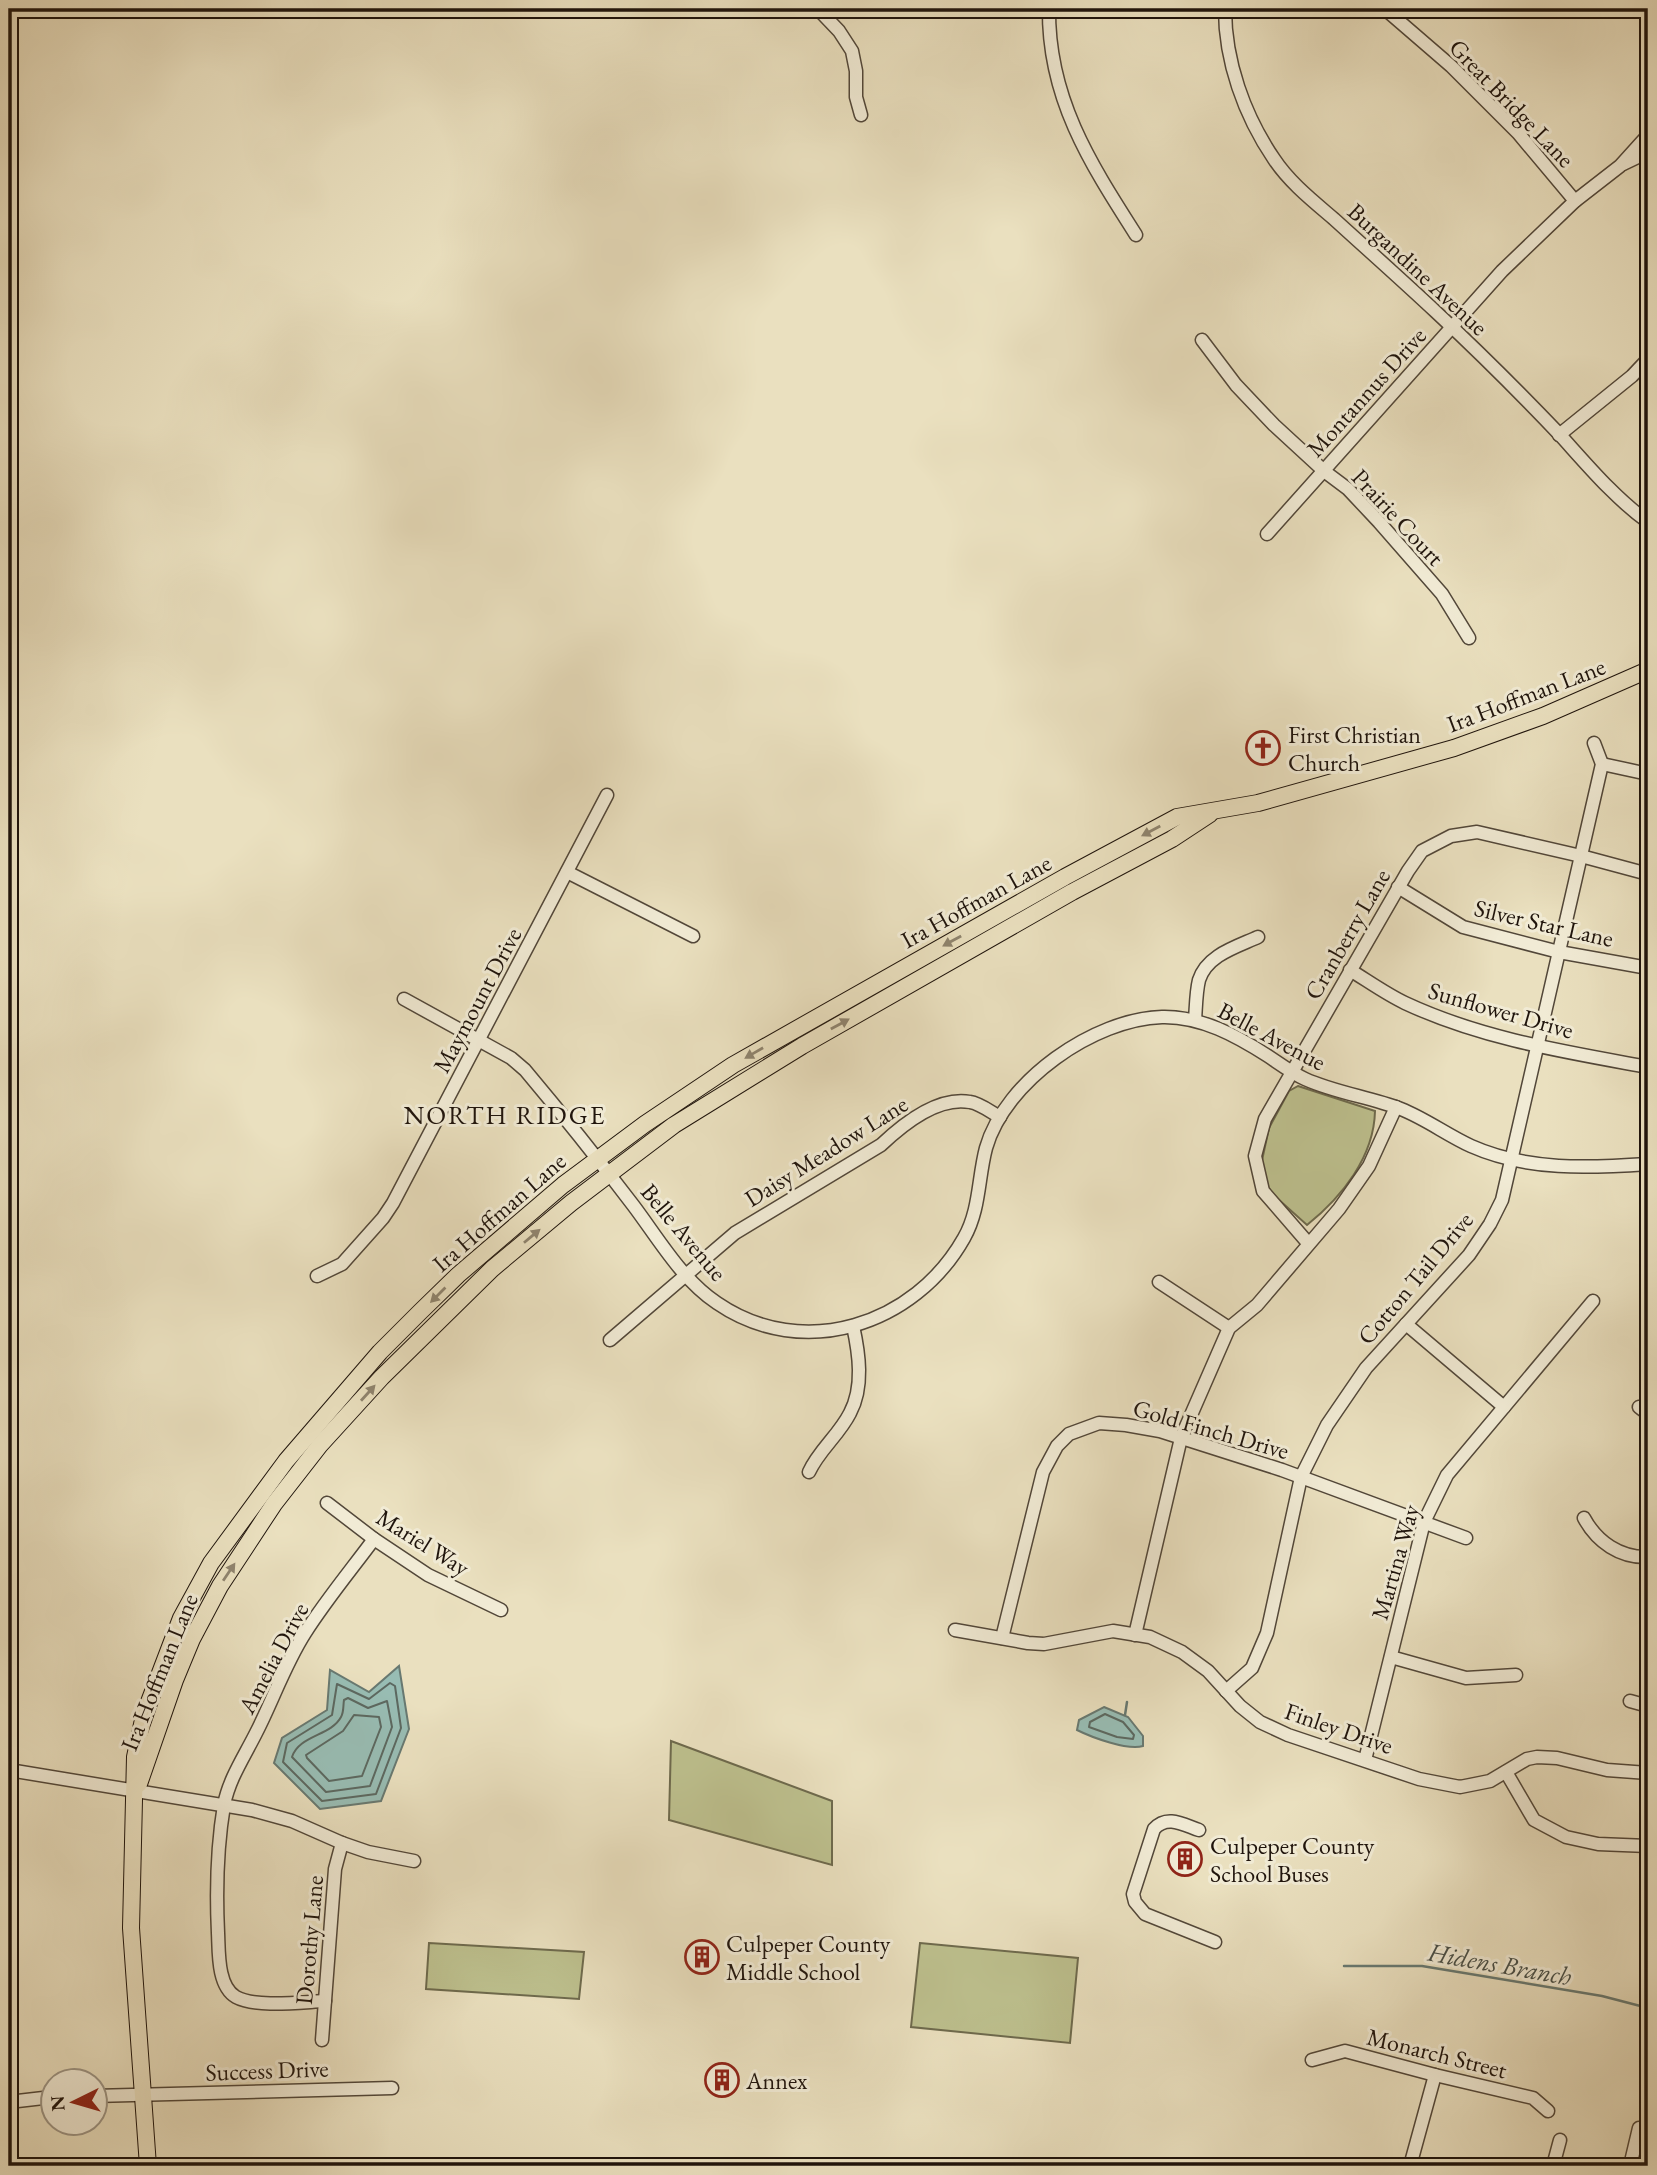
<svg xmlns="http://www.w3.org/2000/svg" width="1657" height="2175" viewBox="0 0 1657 2175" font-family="'EB Garamond',serif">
<rect width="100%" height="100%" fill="#eae0bf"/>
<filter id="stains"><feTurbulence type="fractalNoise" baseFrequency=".00286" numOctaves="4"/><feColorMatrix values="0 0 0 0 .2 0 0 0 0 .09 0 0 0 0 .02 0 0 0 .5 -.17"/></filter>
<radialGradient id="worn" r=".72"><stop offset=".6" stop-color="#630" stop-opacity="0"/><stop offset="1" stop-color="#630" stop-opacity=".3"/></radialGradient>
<g fill="#bdc08e" stroke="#6e6a4d" stroke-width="2">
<path d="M1298 1086 1375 1111C1374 1157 1342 1197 1307 1225L1269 1191 1261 1165 1269 1128 1289 1091Z"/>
<path d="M671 1741 832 1801V1865L669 1820Z"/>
<path d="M429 1943 584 1952 579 1999 426 1989Z"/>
<path d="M920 1943 1078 1958 1070 2043 911 2027Z"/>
</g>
<g fill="#98bdb4" stroke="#687971" stroke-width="2">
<path d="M399 1666 409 1729 381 1801 320 1809 274 1763 282 1738 327 1710 330 1670 369 1692Z"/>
<path d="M1104 1707 1128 1717 1143 1736V1746C1128 1751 1091 1737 1077 1730L1079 1720Z"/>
</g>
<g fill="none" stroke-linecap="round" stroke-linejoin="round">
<g stroke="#5c6860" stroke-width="2">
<path d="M390 1683 395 1686 401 1728 376 1794 322 1801 283 1762 287 1743 332 1715 337 1684 369 1699Z"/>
<path d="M348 1698 368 1708 387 1701 392 1727 370 1786 326 1792 292 1757C299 1735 331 1736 341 1717 344 1712 343 1706 344 1700Z"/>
<path d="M1105 1714 1123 1722 1134 1735 1133 1739 1117 1737 1089 1727 1090 1722Z"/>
<path d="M354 1715 379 1717 381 1727 362 1776 329 1781 307 1758 306 1755 343 1731Z"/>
</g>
<g stroke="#687971" stroke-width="2.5">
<path d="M1125 1715 1127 1702"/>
<path d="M1344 1966H1422L1602 1996 1648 2008"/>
</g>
<g stroke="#524739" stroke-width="15">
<g id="minor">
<path d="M818 9 839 31 852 51 856 71V97L861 115"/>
<path d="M1049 9C1048 98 1090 163 1136 235"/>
<path d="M1225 9C1225 61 1244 115 1274 159 1289 182 1313 201 1334 219 1368 250 1403 281 1436 312 1479 352 1521 394 1561 436 1589 467 1615 498 1648 522"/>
<path d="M1385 9 1451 66 1518 133 1575 201"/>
<path d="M1623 164 1648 152"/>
<path d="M1202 340 1236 385 1274 425 1324 471 1348 489 1379 522 1442 594 1469 638"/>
<path d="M1559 435 1632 376 1648 359"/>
<path d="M1267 534 1502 271 1575 201 1620 166 1648 135"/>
<path d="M1602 764 1648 774"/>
<path d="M567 872 693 936"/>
<path d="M1398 887 1463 927 1559 952 1648 968"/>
<path d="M1350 970C1368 981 1386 994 1405 1003 1482 1039 1566 1052 1648 1067"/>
<path d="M404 999 511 1058 525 1070C562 1114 598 1159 633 1205 658 1238 682 1280 717 1303 803 1362 915 1325 964 1238 980 1210 978 1178 986 1148 1005 1081 1094 1019 1162 1017 1201 1016 1237 1036 1268 1056 1280 1064 1292 1073 1305 1079 1336 1093 1370 1097 1401 1109 1426 1119 1447 1135 1471 1146 1527 1171 1589 1168 1648 1164"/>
<path d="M1195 1020C1196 1007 1196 992 1199 980 1207 955 1236 947 1258 937"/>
<path d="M1308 1243 1263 1191 1255 1156 1265 1119 1408 871 1422 851 1451 836 1477 832 1581 856 1648 874"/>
<path d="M317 1276 342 1264 383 1218 393 1203 607 795"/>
<path d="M1159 1282 1229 1328"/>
<path d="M1406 1324 1504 1407"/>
<path d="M610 1340 735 1233 881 1145C902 1125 938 1096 970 1102 979 1103 991 1112 1000 1117"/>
<path d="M1639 1407 1648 1414"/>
<path d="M809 1472C819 1450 839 1435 850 1413 864 1387 859 1353 853 1326"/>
<path d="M327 1503 374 1539 428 1575 501 1610"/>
<path d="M1584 1518C1597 1542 1620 1558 1648 1557"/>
<path d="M955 1630 1028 1643 1044 1644 1113 1631 1150 1637 1182 1652 1208 1671 1240 1706 1260 1722 1288 1735 1419 1779 1460 1787 1490 1781 1527 1759 1537 1757 1557 1758 1607 1770 1648 1773"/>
<path d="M1135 1635 1181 1438 1229 1328 1257 1305 1339 1209 1369 1166 1396 1107"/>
<path d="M1002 1638 1043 1472 1057 1446 1069 1434 1099 1423 1126 1425 1160 1431 1282 1470 1466 1538"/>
<path d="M1391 1657 1466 1678 1516 1675"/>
<path d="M1226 1691 1252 1668 1267 1633 1301 1477 1327 1425 1366 1368 1469 1255 1490 1224 1502 1200 1602 764 1594 743"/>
<path d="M1630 1701 1648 1706"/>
<path d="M1365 1760 1424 1522 1447 1475 1593 1301"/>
<path d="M9 1770 252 1810 292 1821 342 1843 368 1852 414 1861"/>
<path d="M1506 1772 1534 1820 1566 1837 1598 1844 1648 1846"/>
<path d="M1199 1830C1184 1825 1167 1814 1154 1829L1133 1894 1135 1902 1145 1914 1215 1942"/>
<path d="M325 2001C302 2002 256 2008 236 1997 217 1986 219 1951 218 1933 216 1891 217 1847 224 1805 229 1779 244 1757 256 1733 273 1700 285 1664 305 1633 326 1600 351 1570 374 1539"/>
<path d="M322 2040 335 1869 342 1843"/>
<path d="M1312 2060 1345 2051 1435 2075 1533 2098 1548 2111"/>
<path d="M94 2096 392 2088"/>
<path d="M9 2102 52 2097"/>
<path d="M1410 2166 1435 2075"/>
<path d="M1553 2166 1560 2140"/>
<path d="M1630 2166 1639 2128 1648 2131"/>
</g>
</g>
<g stroke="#1f140c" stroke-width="18">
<g id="major">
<path d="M139 1784 175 1680 192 1639 220 1586 274 1504 320 1445 382 1377 492 1269 571 1203 674 1125 802 1046 1072 892 1172 839 1210 814"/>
<path d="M148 2166 131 1928 135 1757 144 1715 181 1618 211 1563 286 1461 380 1352 420 1312 458 1275 563 1185 645 1124 733 1065 1065 877 1177 817 1258 803 1454 748 1543 716 1648 670"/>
</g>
</g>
<use href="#minor" stroke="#f1ebd5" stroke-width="12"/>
<use href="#major" stroke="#eae0bf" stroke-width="16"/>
</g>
<defs><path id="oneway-solid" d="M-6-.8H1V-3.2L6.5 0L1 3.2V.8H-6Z" transform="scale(1.75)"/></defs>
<g fill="#8f846e">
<use href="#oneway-solid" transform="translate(1151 831) rotate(152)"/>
<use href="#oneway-solid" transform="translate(952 941) rotate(151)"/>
<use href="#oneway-solid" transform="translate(840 1024) rotate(-29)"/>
<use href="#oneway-solid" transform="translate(754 1053) rotate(150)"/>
<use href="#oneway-solid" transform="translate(532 1236) rotate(-40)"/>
<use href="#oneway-solid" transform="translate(438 1295) rotate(135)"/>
<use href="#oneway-solid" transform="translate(368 1393) rotate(-48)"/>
<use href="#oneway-solid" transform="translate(229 1572) rotate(-56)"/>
</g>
<defs>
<g id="church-ring" transform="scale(1.75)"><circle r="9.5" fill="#f1ebd5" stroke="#8f2418" stroke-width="1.5"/><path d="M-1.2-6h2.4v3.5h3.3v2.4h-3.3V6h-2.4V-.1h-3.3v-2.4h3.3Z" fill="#8f2418"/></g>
<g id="building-ring" transform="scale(1.75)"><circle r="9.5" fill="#f1ebd5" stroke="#8f2418" stroke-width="1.5"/><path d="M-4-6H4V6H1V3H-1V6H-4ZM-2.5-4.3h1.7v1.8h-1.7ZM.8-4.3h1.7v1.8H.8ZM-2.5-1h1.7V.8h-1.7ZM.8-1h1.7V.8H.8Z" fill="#8f2418"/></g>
</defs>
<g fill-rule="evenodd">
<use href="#church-ring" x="1263" y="748"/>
<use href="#building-ring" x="1185" y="1859"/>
<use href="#building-ring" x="702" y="1957"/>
<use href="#building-ring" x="722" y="2080"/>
</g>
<g text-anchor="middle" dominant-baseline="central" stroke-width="6" stroke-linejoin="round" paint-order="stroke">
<g font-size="24" fill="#1f140c" stroke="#f1ebd5">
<text transform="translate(1512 103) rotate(46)">Great Bridge Lane</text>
<text transform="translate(1418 269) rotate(43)">Burgandine Avenue</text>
<text transform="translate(1366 392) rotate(-48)">Montannus Drive</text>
<text transform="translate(1398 517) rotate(47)">Prairie Court</text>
<text transform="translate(1526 695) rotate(-21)">Ira Hoffman Lane</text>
<text transform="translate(976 901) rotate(-29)">Ira Hoffman Lane</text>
<text transform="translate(1544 923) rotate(13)">Silver Star Lane</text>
<text transform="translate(1347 934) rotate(-60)">Cranberry Lane</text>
<text transform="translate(477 1000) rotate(-62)">Maymount Drive</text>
<text transform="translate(1501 1010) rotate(16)">Sunflower Drive</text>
<text transform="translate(1272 1036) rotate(28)">Belle Avenue</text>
<text transform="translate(826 1151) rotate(-32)">Daisy Meadow Lane</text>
<text transform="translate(499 1212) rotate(-41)">Ira Hoffman Lane</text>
<text transform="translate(684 1232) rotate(50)">Belle Avenue</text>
<text transform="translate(1415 1278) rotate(-50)">Cotton Tail Drive</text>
<text transform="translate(1211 1429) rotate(16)">Gold Finch Drive</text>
<text transform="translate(423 1542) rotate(32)">Mariel Way</text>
<text transform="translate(1395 1562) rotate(-74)">Martina Way</text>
<text transform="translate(273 1658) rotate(-62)">Amelia Drive</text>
<text transform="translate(159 1672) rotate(-68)">Ira Hoffman Lane</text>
<text transform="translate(1339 1728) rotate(19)">Finley Drive</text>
<text transform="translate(309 1940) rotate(-85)">Dorothy Lane</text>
<text transform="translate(1437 2053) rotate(14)">Monarch Street</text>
<text transform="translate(267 2070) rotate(-2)">Success Drive</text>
</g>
<g font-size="24" fill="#1f140c" stroke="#f1ebd5" text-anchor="start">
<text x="1288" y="734">First Christian<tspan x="1288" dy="28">Church</tspan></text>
<text x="1210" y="1845">Culpeper County<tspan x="1210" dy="28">School Buses</tspan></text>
<text x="726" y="1943">Culpeper County<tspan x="726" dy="28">Middle School</tspan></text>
<text x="746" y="2080">Annex</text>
</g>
<g font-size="26" letter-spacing="2" fill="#1f140c" stroke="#f1ebd5">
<text x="505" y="1115">NORTH RIDGE</text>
</g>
<g font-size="26" font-style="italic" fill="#494f47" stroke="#f1ebd5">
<text transform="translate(1500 1964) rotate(10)">Hidens Branch</text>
</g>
</g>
<rect width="1657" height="2175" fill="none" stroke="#eae0bf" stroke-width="35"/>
<rect x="10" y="10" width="1636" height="2154" fill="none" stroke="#1f140c" stroke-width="3.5"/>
<rect x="18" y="18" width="1622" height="2140" fill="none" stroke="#1f140c" stroke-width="2"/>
<g transform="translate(74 2102) rotate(265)"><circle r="33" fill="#f1ebd5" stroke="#9d9585" stroke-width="2"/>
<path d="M0-5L12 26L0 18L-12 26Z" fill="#8f2418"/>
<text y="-10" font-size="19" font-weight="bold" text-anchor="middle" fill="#1f140c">N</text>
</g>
<rect width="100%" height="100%" filter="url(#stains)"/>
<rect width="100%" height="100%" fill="url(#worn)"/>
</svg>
